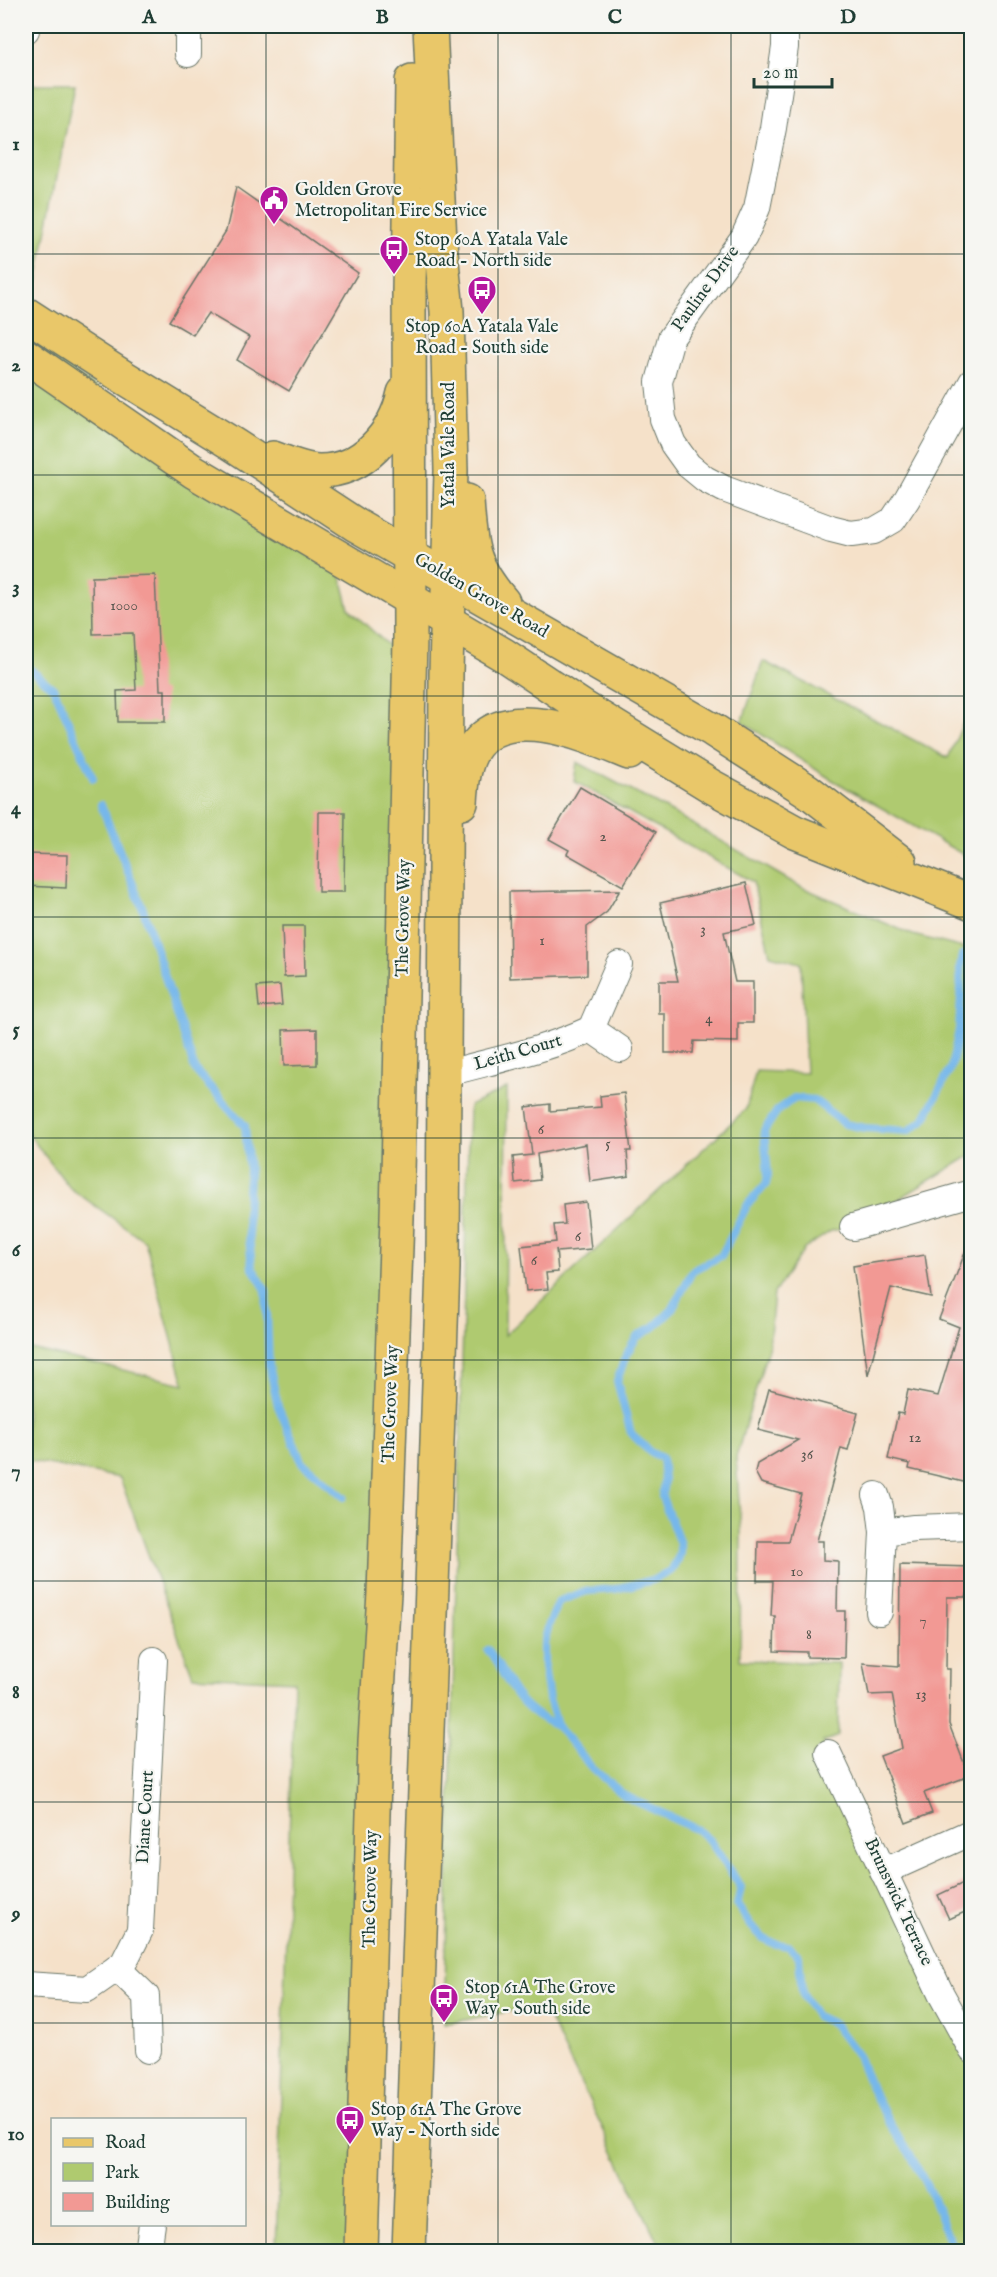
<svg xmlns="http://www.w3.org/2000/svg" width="997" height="2277" viewBox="0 0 997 2277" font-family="'IM FELL English',serif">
<rect width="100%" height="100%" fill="#f6f6f2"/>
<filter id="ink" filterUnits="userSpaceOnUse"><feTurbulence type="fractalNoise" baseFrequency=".0167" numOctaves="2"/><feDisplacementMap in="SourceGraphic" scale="12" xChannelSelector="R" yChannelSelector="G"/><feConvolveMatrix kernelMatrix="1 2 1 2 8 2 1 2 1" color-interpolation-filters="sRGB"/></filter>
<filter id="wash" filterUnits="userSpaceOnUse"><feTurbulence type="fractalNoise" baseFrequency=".008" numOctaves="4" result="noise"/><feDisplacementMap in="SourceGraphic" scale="24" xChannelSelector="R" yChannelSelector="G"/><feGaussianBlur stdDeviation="1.35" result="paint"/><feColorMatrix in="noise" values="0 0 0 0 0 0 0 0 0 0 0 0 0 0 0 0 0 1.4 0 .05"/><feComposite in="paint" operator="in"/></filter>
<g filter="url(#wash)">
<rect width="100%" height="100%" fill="#f5e1c9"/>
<g fill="#afca6f" stroke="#678452" stroke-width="1.5">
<path d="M26 84H75L30 316 26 314Z"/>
<path d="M26 337 336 557 349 609 405 661 361 2251H276L294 1681 193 1676 120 1478 26 1460V1348L184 1384 145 1241 70 1188 26 1131Z"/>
<path d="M763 661 948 758 971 705V859L829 778 742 722Z"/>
<path d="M577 762 668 810 799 886 913 935 971 950V1155L853 1227 831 1231 804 1249 774 1293 769 1345 736 1457 741 1532 740 1660 839 1663 838 1736 823 1742 971 2050V2251H662L543 2005 444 2024 469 1106 507 1088 505 1335 746 1109 756 1071 806 1073 801 963 770 955 753 882 574 781Z"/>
</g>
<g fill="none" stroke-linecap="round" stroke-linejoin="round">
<g stroke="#76b7ea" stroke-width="8">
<path d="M26 666 54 689 93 778"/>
<path d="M101 805 143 909 195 1070 245 1126 249 1171 247 1216 252 1267 266 1290 269 1365 278 1406 302 1462 344 1497"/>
<path d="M488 1650C503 1670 512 1697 533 1712 540 1718 549 1722 558 1727"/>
<path d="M956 2252 952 2247 933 2198 909 2152 894 2131 871 2088 858 2056 834 2024 816 2016 802 1993 799 1956 788 1946 772 1943 763 1938 752 1927 737 1905 741 1887 710 1841 698 1830 625 1796 592 1768 558 1727 549 1699 544 1666V1644L549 1624 559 1601 587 1591 615 1589 653 1580 671 1571 680 1554V1544L662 1497 664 1480 662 1458 650 1452 631 1433 617 1381 626 1355 637 1337 654 1327 672 1310 693 1270 721 1256 748 1204 766 1184 768 1175 764 1131 777 1111 794 1098 814 1100 845 1124 865 1128 908 1131 924 1120 951 1067 954 1054 959 1030 961 996 960 966 963 955"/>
</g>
</g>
<g id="blocks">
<g fill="#f29994">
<path d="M236 187 358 273 289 391 237 360 249 337 208 313 193 335 169 321 226 231Z"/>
<path d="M155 575 160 690H165V722H118L117 691 136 690 133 633 93 634 92 577Z"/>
<path d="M580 787 656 832 623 886 567 854 569 850 549 839Z"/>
<path d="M319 812H345L344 892H318Z"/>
<path d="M26 854 67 855 66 888 26 886Z"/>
<path d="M746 883 756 925 724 932 735 982H753V1023H738V1042L694 1041 693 1053H665V1014H659V981H678L660 903Z"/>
<path d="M620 890 607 912 587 927V975L510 978 509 892Z"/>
<path d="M282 926H304L305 976 284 977Z"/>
<path d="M280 985 282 1005 259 1007 257 987Z"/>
<path d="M317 1029V1065L284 1066 283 1030Z"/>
<path d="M624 1093 631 1151H627L629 1176 590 1182 586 1144 537 1154 540 1180 515 1183 513 1157 532 1155 526 1107 550 1104V1111L601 1107 600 1096Z"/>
<path d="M586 1202 591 1249 557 1252 556 1249 558 1272 546 1273 548 1289 526 1291 521 1246 556 1242 554 1225 565 1224 563 1205Z"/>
<path d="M970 1240H972V1484L909 1469 910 1464 888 1459 898 1413 903 1414 908 1390 938 1396 959 1327 939 1319Z"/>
<path d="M925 1255 931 1297 891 1288 868 1375 853 1266Z"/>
<path d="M769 1389 858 1413 848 1450 841 1448 817 1541H823V1560L838 1561 837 1611H845L844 1658 807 1657V1652L774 1651 775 1616H771L773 1581H757L758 1541H788L801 1494 761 1483 755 1472 757 1464 798 1440 758 1430Z"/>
<path d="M900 1565 972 1567V1594H967L966 1597H947L946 1669H950L949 1724 969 1776 924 1793 932 1813 906 1823 880 1756 902 1748 892 1694 869 1695 863 1663 899 1666Z"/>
<path d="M972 1879V1909L949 1919 938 1895Z"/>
</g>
</g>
</g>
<g filter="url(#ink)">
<use href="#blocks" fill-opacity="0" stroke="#6a7668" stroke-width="1.5"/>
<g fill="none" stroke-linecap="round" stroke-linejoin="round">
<g stroke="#6a7668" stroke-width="28">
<g id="minor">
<path d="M188 26V54"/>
<path d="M785 26V47L773 128 757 208 744 237 671 338 659 382 663 419 673 444 688 465 705 479 724 489 831 529 851 534 874 531 893 520 907 499 972 382"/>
<path d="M26 30V26"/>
<path d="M591 1029 620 1049"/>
<path d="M444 1074C494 1060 544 1051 591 1029L619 964"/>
<path d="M853 1227 972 1193"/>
<path d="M876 1495 880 1507 883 1532"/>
<path d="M879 1612 883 1532 914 1528 972 1526"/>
<path d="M828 1753 941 1994 972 2050"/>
<path d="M883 1872 972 1832"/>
<path d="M117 1968 146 1996 148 2050"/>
<path d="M26 1985 87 1989 123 1964 140 1930 154 1660"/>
<path d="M148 2252 152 2224"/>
</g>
</g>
<g stroke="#6a7668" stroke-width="36">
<g id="major">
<path d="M26 314 117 373 234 445 356 525 713 730 808 791 900 862"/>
<path d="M26 356 193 471 504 655 581 706 711 786 795 832 972 903"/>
<path d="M273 458C287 463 303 470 318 471 363 472 395 433 404 393"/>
<path d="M467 501C470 547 472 566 503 602"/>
<path d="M461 803C462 784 464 761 476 745 510 701 589 737 629 753"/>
<path d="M361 2252 375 1741 384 1593 397 1218 410 639 409 292 412 81"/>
<path d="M409 2252 443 1268 446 673 451 471 447 311 440 242 430 26"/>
</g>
</g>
<use href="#minor" stroke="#fff" stroke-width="26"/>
<use href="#major" stroke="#e9c769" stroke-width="33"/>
</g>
</g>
<path fill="none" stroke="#1f3d34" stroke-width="1.5" stroke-opacity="0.55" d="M266 26V2252M498 26V2252M731 26V2252M26 254H972M26 475H972M26 696H972M26 917H972M26 1138H972M26 1360H972M26 1581H972M26 1802H972M26 2023H972"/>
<defs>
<g id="civic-pin" transform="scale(1.5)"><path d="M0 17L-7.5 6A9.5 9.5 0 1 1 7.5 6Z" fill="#b5179e" stroke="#f6f6f2"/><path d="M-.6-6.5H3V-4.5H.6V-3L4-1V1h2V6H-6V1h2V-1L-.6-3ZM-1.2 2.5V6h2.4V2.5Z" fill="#fff"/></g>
<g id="bus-pin" transform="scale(1.5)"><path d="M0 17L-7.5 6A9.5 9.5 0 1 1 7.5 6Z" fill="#b5179e" stroke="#f6f6f2"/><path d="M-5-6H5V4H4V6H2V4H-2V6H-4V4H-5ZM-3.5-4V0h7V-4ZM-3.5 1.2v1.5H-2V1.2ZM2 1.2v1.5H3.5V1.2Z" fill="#fff"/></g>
</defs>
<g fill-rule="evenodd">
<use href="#civic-pin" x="274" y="200"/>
<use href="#bus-pin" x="394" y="250"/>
<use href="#bus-pin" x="482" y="290"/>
<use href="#bus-pin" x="444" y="1998"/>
<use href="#bus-pin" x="350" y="2120"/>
</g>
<g text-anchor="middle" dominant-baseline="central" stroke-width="4.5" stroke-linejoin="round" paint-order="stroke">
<g font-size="15" fill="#54544c">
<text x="124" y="605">1000</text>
<text x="603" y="836">2</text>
<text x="703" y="929">3</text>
<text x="542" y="940">1</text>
<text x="709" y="1018">4</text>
<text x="541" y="1129">6</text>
<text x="608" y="1143">5</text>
<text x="578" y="1236">6</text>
<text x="534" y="1260">6</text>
<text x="915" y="1437">12</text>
<text x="807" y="1454">36</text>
<text x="797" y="1571">10</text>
<text x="923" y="1620">7</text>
<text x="809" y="1634">8</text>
<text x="921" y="1694">13</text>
</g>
<g font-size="18" fill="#1f3d34" stroke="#f6f6f2" text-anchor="start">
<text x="295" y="190">Golden Grove<tspan x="295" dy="21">Metropolitan Fire Service</tspan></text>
<text x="415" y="240">Stop 60A Yatala Vale<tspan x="415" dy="21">Road - North side</tspan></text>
<text x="482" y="327" text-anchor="middle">Stop 60A Yatala Vale<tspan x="482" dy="21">Road - South side</tspan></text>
<text x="465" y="1988">Stop 61A The Grove<tspan x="465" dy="21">Way - South side</tspan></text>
<text x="371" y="2110">Stop 61A The Grove<tspan x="371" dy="21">Way - North side</tspan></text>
</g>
<g font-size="18" fill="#1f3d34" stroke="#f6f6f2">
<text transform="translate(706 289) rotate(-54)">Pauline Drive</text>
<text transform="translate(449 445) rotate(-90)">Yatala Vale Road</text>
<text transform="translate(481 596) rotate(30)">Golden Grove Road</text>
<text transform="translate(404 918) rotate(-89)">The Grove Way</text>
<text transform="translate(518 1053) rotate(-16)">Leith Court</text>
<text transform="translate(391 1404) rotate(-88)">The Grove Way</text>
<text transform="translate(146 1817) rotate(-87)">Diane Court</text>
<text transform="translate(371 1889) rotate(-89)">The Grove Way</text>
<text transform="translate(898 1902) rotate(65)">Brunswick Terrace</text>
</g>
</g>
<rect width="997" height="2277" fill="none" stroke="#f6f6f2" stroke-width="66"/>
<rect x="51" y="2118" width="195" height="108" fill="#f6f6f2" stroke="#a0aca6" stroke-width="1.5"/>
<rect x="63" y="2138" width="30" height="9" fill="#e9c769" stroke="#a0aca6" stroke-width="1.5"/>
<text x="105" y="2148" font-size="18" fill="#1f3d34">Road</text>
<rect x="63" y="2163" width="30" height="18" fill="#afca6f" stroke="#a0aca6" stroke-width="1.5"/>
<text x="105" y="2178" font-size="18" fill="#1f3d34">Park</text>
<rect x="63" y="2193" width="30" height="18" fill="#f29994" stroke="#a0aca6" stroke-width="1.5"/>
<text x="105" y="2208" font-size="18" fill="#1f3d34">Building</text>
<path d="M754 78v9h78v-9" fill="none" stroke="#1f3d34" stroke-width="3"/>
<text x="763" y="78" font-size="18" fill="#1f3d34" stroke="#f6f6f2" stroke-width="4.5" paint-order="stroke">20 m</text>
<rect x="33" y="33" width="931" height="2211" fill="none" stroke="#1f3d34" stroke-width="2"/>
<g font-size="20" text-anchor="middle" font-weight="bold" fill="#1f3d34">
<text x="149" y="23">A</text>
<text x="382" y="23">B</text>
<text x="615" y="23">C</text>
<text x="848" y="23">D</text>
<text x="16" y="150">1</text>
<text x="16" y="371">2</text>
<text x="16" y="593">3</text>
<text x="16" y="814">4</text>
<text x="16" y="1035">5</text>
<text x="16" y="1256">6</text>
<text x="16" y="1477">7</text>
<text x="16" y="1698">8</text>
<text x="16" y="1919">9</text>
<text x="16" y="2140">10</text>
</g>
</svg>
